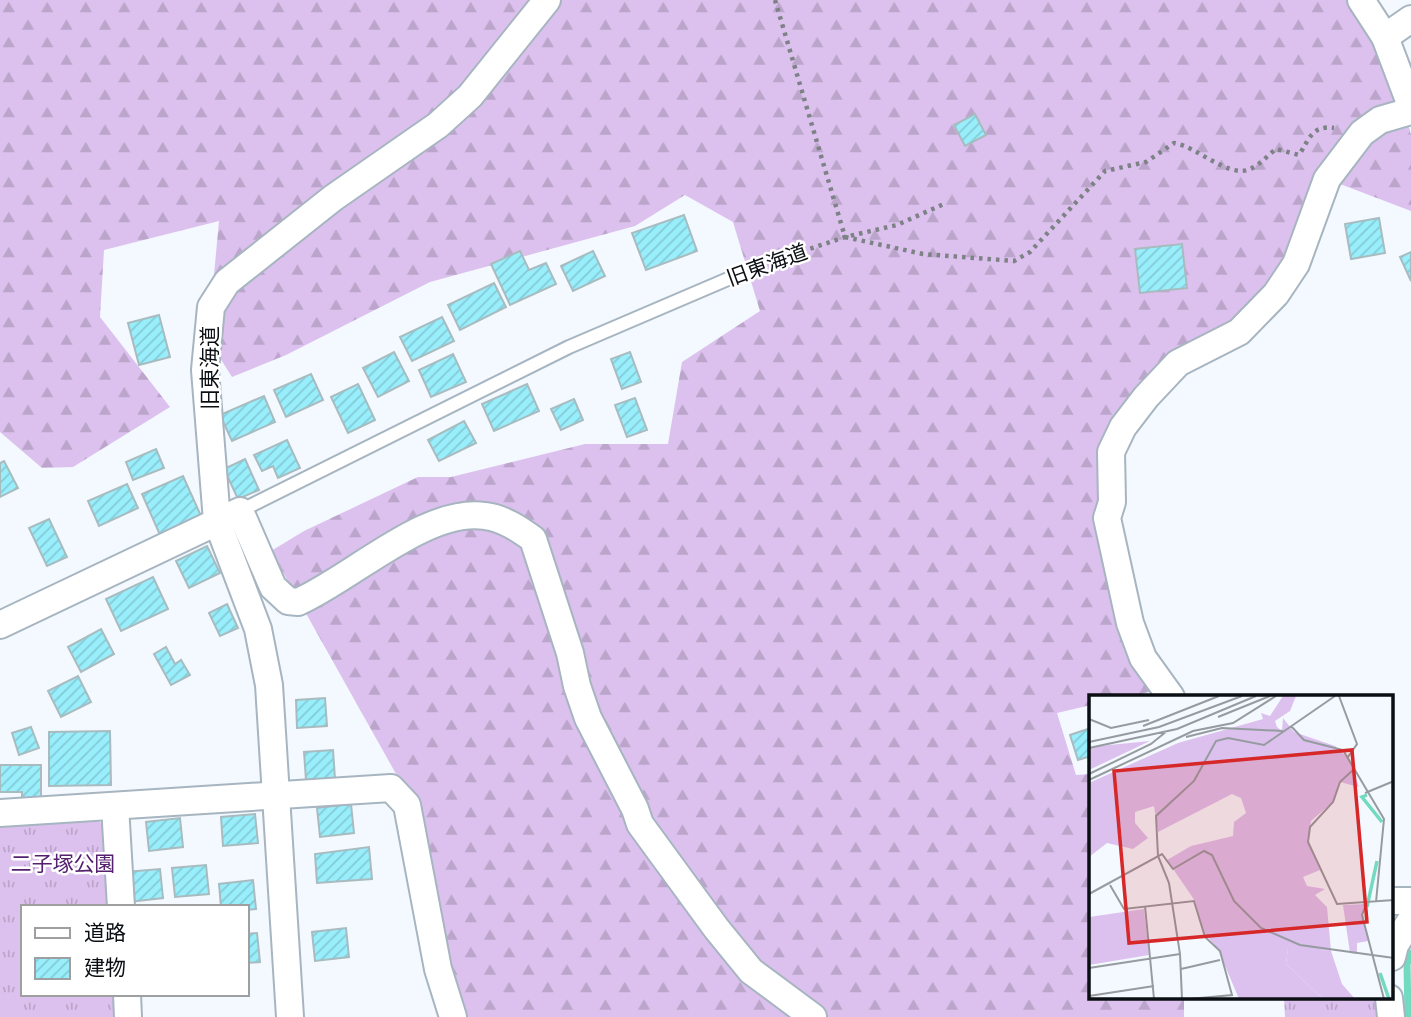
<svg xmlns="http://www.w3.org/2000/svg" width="1411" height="1017" viewBox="0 0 1411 1017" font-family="'Fira Sans Condensed','Noto Sans JP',sans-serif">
<defs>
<pattern id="grass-tufts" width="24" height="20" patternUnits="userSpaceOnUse" patternTransform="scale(1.75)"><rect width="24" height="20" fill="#dcc1ee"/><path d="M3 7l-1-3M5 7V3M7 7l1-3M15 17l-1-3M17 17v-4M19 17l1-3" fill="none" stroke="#bba5cb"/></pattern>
<pattern id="forest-firs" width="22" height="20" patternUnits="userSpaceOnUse" patternTransform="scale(1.75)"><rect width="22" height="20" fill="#dcc1ee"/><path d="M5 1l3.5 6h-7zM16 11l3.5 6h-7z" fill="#bba5cb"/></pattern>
<pattern id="building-hatch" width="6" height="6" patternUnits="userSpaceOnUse" patternTransform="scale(1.75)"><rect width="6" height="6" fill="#99eefc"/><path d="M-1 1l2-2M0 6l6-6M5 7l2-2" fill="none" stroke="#82cbd7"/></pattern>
</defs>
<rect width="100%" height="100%" fill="#f3f9fe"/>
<g fill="url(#grass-tufts)">
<path d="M96 819 106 827 111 907H23V994H116L117 1017H0V827Z"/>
<path d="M1392 985 1395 1017H1285L1284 998H1392Z"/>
</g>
<path fill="url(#forest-firs)" d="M0 0H1360L1389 46 1411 135V211L1327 179 1284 282 1137 394 1107 518 1165 688 1128 697H1091V705L1057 713 1076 775 1091 774V998H1184V1017H463L445 992 414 806 271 551 304 531 418 477H451L585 444H668L682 362 760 311 733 222 685 195 635 226 430 282 286 355 232 377 208 339 219 221 104 250 100 317 170 407 73 467 42 468 0 432Z"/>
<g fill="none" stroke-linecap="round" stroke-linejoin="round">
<path stroke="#71dabf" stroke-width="7" d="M1408 1017 1407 964 1411 953"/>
</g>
<g fill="url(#building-hatch)" stroke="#a8bcc0" stroke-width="2">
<path d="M975 114 986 135 965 146 954 125Z"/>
<path d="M684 215 697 251 646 270 632 233Z"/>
<path d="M1379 218 1385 253 1351 259 1345 224Z"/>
<path d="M1182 244 1187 288 1140 293 1135 249Z"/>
<path d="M520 251 529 270 546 263 556 284 510 305 491 264Z"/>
<path d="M593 251 605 276 573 291 561 266Z"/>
<path d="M1411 252V281L1400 257Z"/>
<path d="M494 283 506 307 460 330 448 305Z"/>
<path d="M159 315 170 357 139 365 128 323Z"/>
<path d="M442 317 454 341 412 361 400 337Z"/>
<path d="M394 352 409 381 378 397 363 368Z"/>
<path d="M630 352 641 382 622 389 611 359Z"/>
<path d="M453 354 466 382 431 397 419 370Z"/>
<path d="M311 374 323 400 286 417 274 390Z"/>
<path d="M358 384 375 420 348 433 331 397Z"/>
<path d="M527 384 539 411 494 431 482 404Z"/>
<path d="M264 396 275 422 232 441 220 415Z"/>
<path d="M635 398 647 430 627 437 615 405Z"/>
<path d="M574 399 583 420 561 430 551 409Z"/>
<path d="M464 421 476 443 439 461 428 440Z"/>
<path d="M287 440 300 468 278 478 273 466 262 471 254 455Z"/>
<path d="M156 449 164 468 133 480 126 462Z"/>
<path d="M245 459 259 490 238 499 224 469Z"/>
<path d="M4 461 18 488 0 497V463Z"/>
<path d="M183 476 201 516 160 535 142 494Z"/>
<path d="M127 484 138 508 99 526 88 501Z"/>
<path d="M49 519 67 557 47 566 29 528Z"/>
<path d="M207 546 220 573 189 588 176 561Z"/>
<path d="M153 577 168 609 121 631 106 599Z"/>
<path d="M227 604 238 628 220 636 209 613Z"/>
<path d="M101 629 114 654 81 672 68 647Z"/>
<path d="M166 647 175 664 181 660 190 675 171 685 154 654Z"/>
<path d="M78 676 91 702 61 717 48 691Z"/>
<path d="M325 698 327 726 297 728 296 700Z"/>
<path d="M31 727 39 748 19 755 12 733Z"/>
<path d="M1091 728V756L1078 760 1070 735Z"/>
<path d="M110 731 111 785 49 786V732Z"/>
<path d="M333 750 335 779 306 780 304 752Z"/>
<path d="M0 765H41V802H22V792H0Z"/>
<path d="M351 804 354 833 320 837 317 808Z"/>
<path d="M255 814 258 843 223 846 221 817Z"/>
<path d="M180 818 183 847 149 851 146 822Z"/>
<path d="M369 847 372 879 317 883 315 854Z"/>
<path d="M206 865 209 894 175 897 172 868Z"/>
<path d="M160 869 163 898 129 902 126 872Z"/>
<path d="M253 880 256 909 247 910V907H221L219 884Z"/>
<path d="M346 928 349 957 315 961 312 932Z"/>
<path d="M257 933 260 962 247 963V934Z"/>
</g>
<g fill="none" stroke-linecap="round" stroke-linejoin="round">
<g stroke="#a7b5c1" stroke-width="16">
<path id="lane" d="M240 511 569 347 749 270"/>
</g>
<g stroke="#a7b5c1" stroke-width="30">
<g id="street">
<path d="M1361 0 1385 37 1411 106"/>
<path d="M1385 37 1411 19"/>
<path d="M0 625 240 511 273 587 288 601 298 602C351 579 426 507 485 516 503 518 519 529 533 539L570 653 577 686 588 718 635 809 640 824 716 928 751 971 813 1017"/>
<path d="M1171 697 1143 658 1130 623 1107 518 1112 502 1111 452 1123 427 1146 397 1178 363 1239 332 1276 294 1296 264 1327 179 1362 133 1380 120 1411 111"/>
<path d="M115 806 121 907"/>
<path d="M0 813 391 788 407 805 438 969 453 1017"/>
<path d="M1392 901H1411"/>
<path d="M1392 957 1395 945 1411 920"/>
<path d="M127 994 128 1017"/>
<path d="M1389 998 1391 1017"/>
<path d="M290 1017 269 685 258 629 217 521 205 370 211 307 227 282 333 198 438 125 470 96 547 0"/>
</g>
</g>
<g stroke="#7d8286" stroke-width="4.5" stroke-dasharray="3.5 5" stroke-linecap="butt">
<path d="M775 0 845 237"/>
<path d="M845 237 923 254 1014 261 1030 252 1105 171 1146 162 1174 143C1196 146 1229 179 1250 169 1260 165 1268 155 1276 149L1299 155C1310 138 1312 125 1334 128"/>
<path d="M762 265 845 237 897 225 946 203"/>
</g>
<use href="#lane" stroke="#fff" stroke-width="12"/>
<use href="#street" stroke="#fff" stroke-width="26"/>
</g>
<g text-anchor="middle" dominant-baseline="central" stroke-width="5" stroke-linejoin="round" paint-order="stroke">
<g font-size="21" fill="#0b0f13" stroke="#fff">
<text transform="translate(767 265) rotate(-20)">旧東海道</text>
<text transform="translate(210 368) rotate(-90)">旧東海道</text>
</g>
<g font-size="21" fill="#552070" stroke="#fff">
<text x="63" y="864">二子塚公園</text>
</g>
</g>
<g transform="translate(1089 695)">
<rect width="304" height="304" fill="#f3f9fe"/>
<path d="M277 209 274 219 279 246 268 248V259L261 258 254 210ZM55 214 60 260 0 270V222ZM199 252 242 256 253 289 266 304H234L197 269Z" fill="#dcc1ee"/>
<path d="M194 1H207L201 16 186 26 188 32 193 36 194 23 205 37 246 51 260 64 270 92 251 87 246 105 222 126 219 148 231 175 214 182 218 191 236 194 226 200 238 212 242 256 199 253 197 269 234 304H150L129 254 114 237 106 206 78 165 102 151 144 141 145 127 157 118 152 103 143 99 69 137 65 111 46 117V128L59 143 44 154 18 148 0 162V88L89 48 174 24 172 18 181 21ZM61 46 0 75V52Z" fill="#dcc1ee"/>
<path fill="none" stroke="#71dabf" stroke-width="3.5" d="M278 100 273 102 293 127M278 212 288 166M291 278 300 304"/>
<path fill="none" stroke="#969ba0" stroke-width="2" d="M250 1 268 49 259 62M129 22 181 1M0 24 22 33 60 25M54 31 130 1M202 31 215 45 254 55 295 124 287 207M97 42 133 33 194 36M0 47 70 32 153 1M0 53 88 34 167 1M265 74 251 87 244 107 221 132 219 147 248 209 305 205M0 79 62 49 78 36M0 85 104 36 144 28 187 1M276 98 305 86M21 190 35 214 105 206 116 242 131 256 143 300 100 304M0 199 73 159 84 174 115 156 123 160 145 206 172 233 211 250 305 263M278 207 273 220 295 304M56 211 65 304M0 273 91 259M92 274 131 265M0 301 65 291M93 304 91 259 80 188 69 161 67 121 105 86 127 46 139 43 175 50 246 1"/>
<path fill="#d62828" fill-opacity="0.15" stroke="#d62828" stroke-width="3.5" d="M263 55 278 227 40 248 25 76Z"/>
<rect width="304" height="304" fill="none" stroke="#0b0f13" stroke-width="3.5"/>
</g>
<rect x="21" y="905" width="228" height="91" fill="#ffffff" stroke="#9d9fa1" stroke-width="2"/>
<rect x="35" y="928" width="35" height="10" fill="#ffffff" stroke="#9d9fa1" stroke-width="2"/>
<text x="84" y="940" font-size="21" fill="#0b0f13">道路</text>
<rect x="35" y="958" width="35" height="21" fill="url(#building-hatch)" stroke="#9d9fa1" stroke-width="2"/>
<text x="84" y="975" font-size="21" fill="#0b0f13">建物</text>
</svg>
